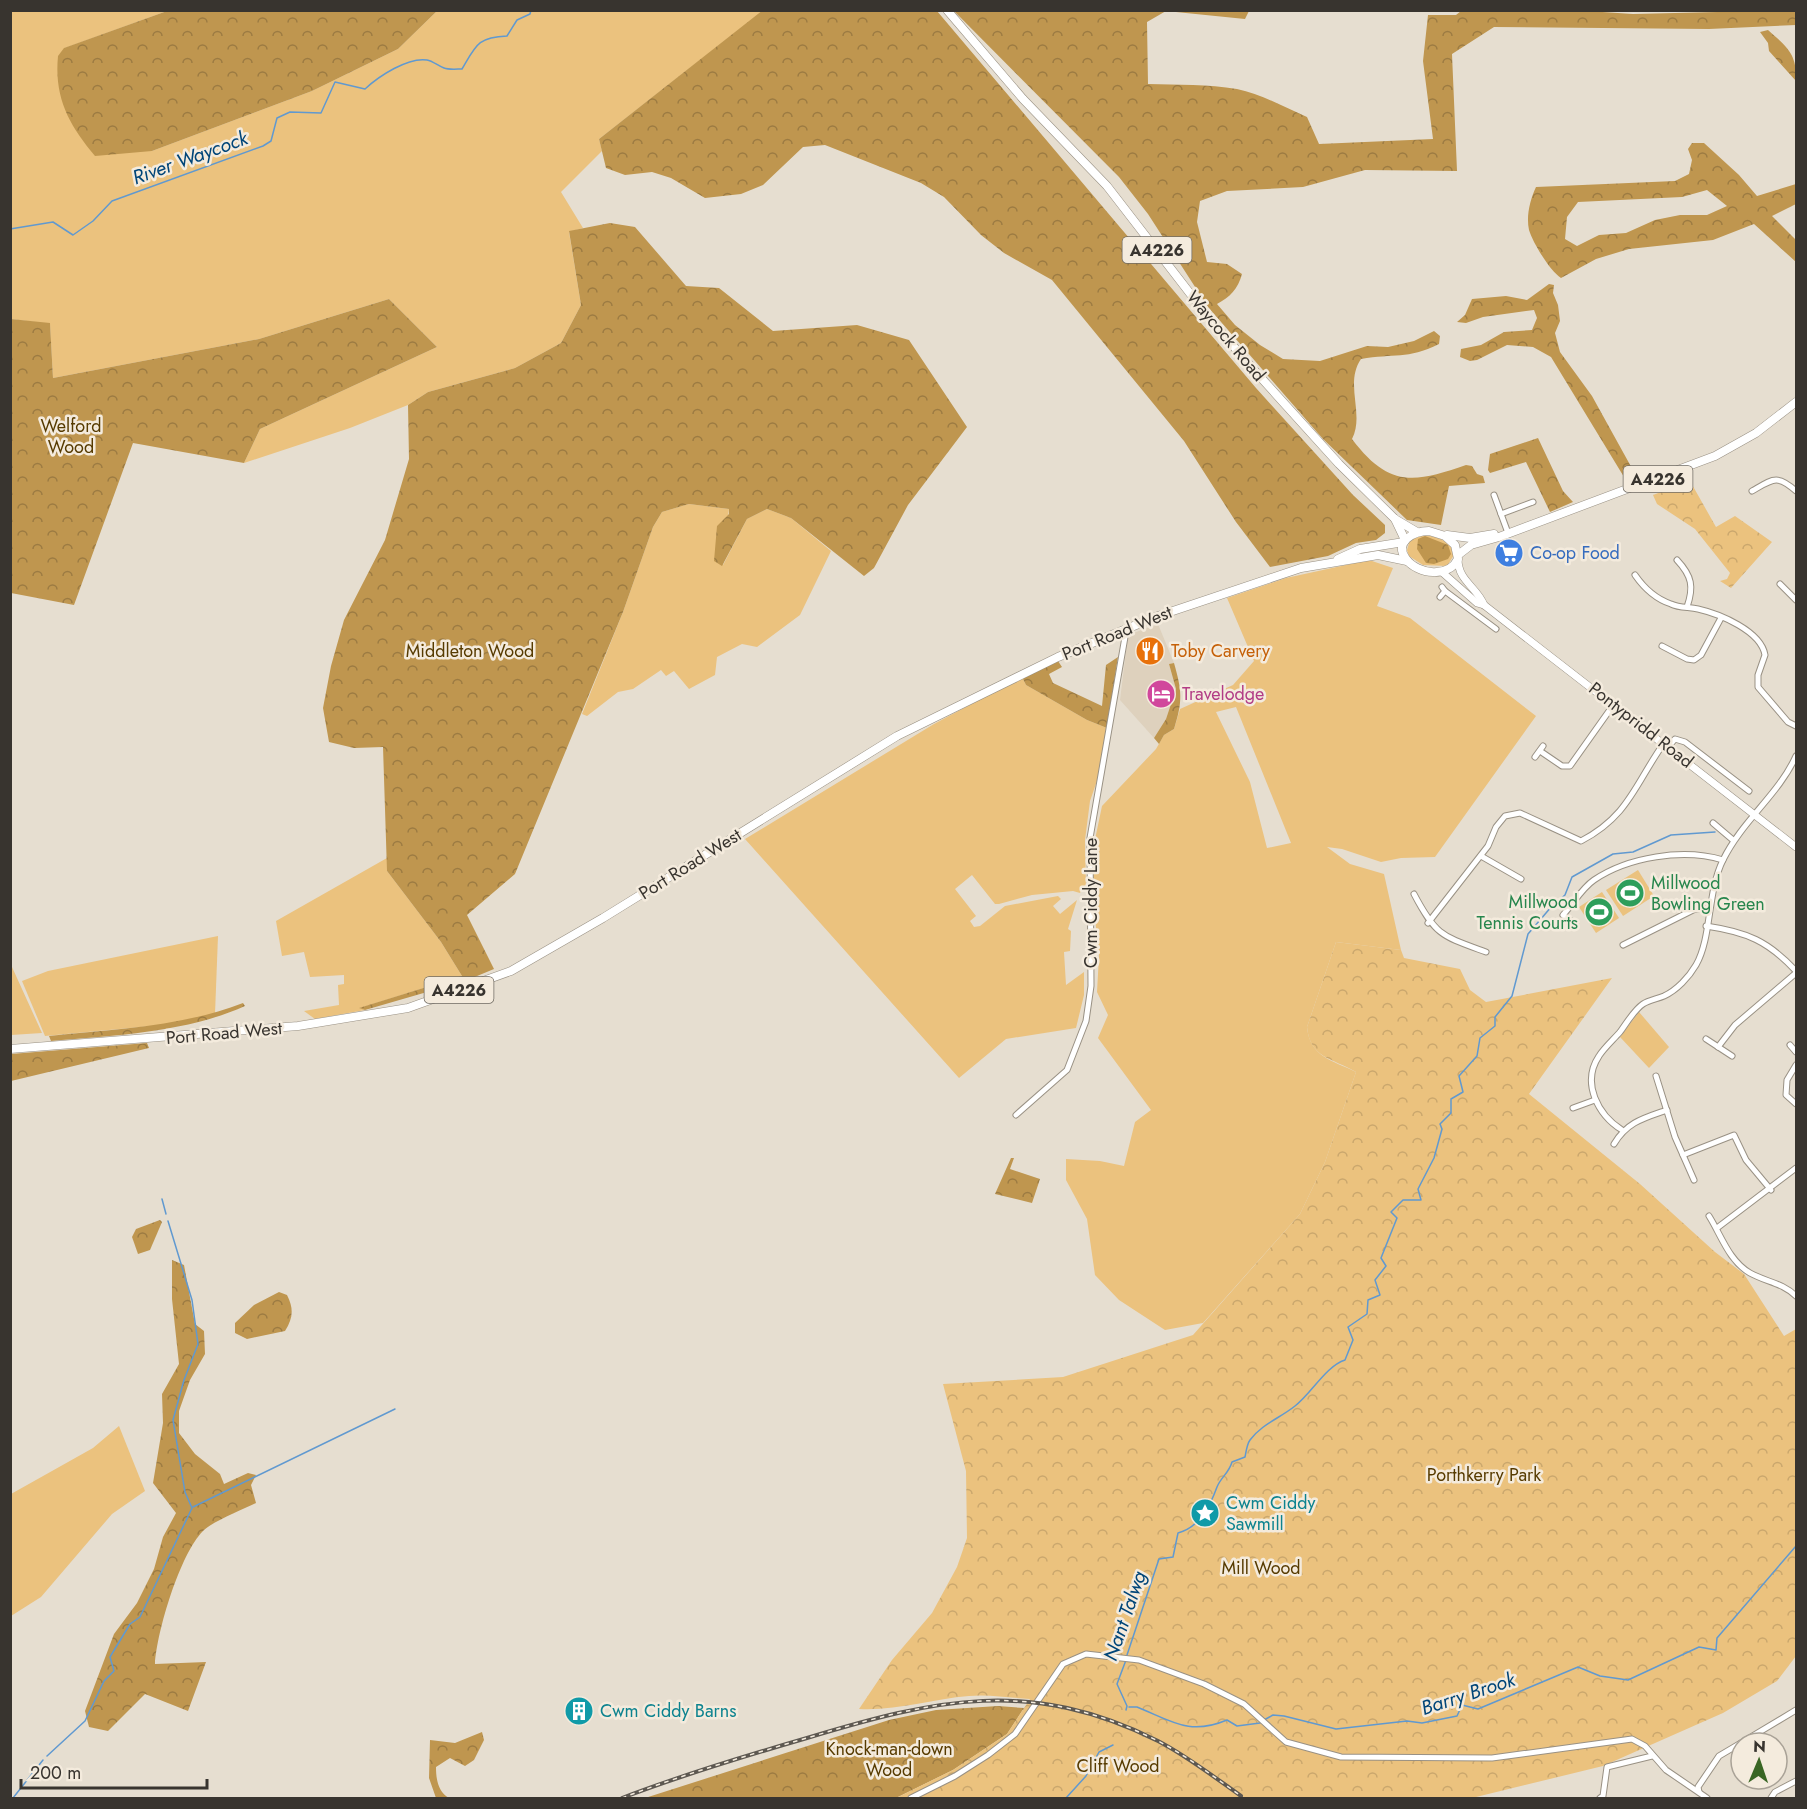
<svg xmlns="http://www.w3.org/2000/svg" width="1807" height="1809" viewBox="0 0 1807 1809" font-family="Jost,sans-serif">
<defs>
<pattern id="forest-crowns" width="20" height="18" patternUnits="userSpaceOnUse" patternTransform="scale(1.5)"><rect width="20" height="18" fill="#bf964f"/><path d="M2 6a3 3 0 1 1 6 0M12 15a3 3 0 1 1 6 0" fill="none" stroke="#9c7b42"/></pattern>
<pattern id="park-crowns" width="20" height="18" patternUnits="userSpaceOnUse" patternTransform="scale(1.5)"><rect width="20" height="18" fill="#ebc27e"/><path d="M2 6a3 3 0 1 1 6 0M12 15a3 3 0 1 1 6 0" fill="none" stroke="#caa76d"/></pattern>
</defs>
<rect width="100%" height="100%" fill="#e6ded0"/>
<path fill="#ded1bd" d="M1158 624 1174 663 1169 664 1176 689 1166 719 1154 738 1120 700 1128 635Z"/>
<g fill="#ebc27e" fill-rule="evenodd">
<path d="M11 11H167L65 48 152 151 312 91 398 49 437 11H763L599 139 602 151 561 192 583 228 569 232 581 305 561 343 515 368 428 392 408 405 350 428 244 463 260 429 437 347 389 299 259 339 53 378 50 324 11 319Z"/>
<path d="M689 504 729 509 723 565 747 519 767 509 791 518 831 551 800 615 757 647 742 644 717 657 715 675 689 689 674 671 666 676 661 670 633 689 618 692 587 716 582 714 623 612 653 527 662 512Z"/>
<path d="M1424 535C1437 537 1451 540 1454 555L1447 566 1423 565 1409 556 1407 550 1410 540Z"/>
<path d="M1369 560 1393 568 1377 606 1410 618 1536 716 1435 857 1401 858 1381 862 1342 849 1327 847 1350 864 1384 874 1401 950 1336 942 1307 1027C1310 1057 1332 1060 1356 1072L1325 1162 1300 1214 1203 1323 1165 1330 1119 1300 1095 1275 1087 1219 1066 1180V1159L1100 1161 1124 1166 1135 1122 1151 1110 1098 1038 1108 1015 1097 992 1099 956 1092 890 1093 849 1102 806 1156 749 1164 735 1174 729 1180 709 1233 685 1254 661 1227 598 1286 578ZM1236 707 1291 843 1267 848 1250 782 1216 712Z"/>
<path d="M1022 677 1026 685 1087 720 1107 728 1099 775 1090 801 1085 840 1086 888H1082L1080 893 1073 891 1032 895 999 904H995L972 875 955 889 976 916 970 921 974 927 980 926 1005 906 1058 896 1061 899 1053 906 1060 914 1077 900 1068 929 1071 931 1070 951 1064 952 1066 985 1084 972V995L1076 1028 1006 1039 959 1078 745 839 934 724Z"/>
<path d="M387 858V871L441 942 462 976 360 1008 365 1010 315 1019 304 1011 339 1005 338 985 344 984V975L310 977 304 952 282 956 276 921Z"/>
<path d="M1638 870 1654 896 1623 916 1606 890Z"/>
<path d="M1602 892 1619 918 1596 933 1579 907Z"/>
<path d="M218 936 215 1014 162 1025 45 1036 22 981 48 971Z"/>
<path d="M11 964 12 967 42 1033 11 1035Z"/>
<path d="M1639 1012 1669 1047 1649 1068 1620 1037Z"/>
<path d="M119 1426 145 1491 112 1514 41 1597 11 1616V1494L93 1448Z"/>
</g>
<g fill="url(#forest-crowns)" fill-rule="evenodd">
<path d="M763 10 937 11 1256 388 1353 495 1385 525V533L1376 540 1356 543 1328 556 1270 567 1236 522 1184 441 1052 280 1004 253 981 235 944 197 921 183 825 145 803 147 763 185 741 194 705 198 671 178 652 172 625 175 606 168 599 139Z"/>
<path d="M167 11V10L437 11 398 49 312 91 152 151 95 156C69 125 54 98 58 56L64 48Z"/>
<path d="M1461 11 1572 10 1633 14 1796 10V25L1709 29 1494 27 1452 54 1457 171 1365 170 1303 187 1227 191 1200 201 1197 222 1207 262 1227 264 1242 274C1238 289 1230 297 1217 304L1235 325 1260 345 1283 359 1320 361 1367 346 1388 347 1414 341 1434 331 1440 336 1439 344C1407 360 1394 353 1361 359 1344 384 1365 414 1352 439 1389 488 1414 483 1466 465L1472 466 1477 474 1483 476 1485 483 1449 486 1441 525 1407 520 1323 439 1208 307 1148 214 1119 177 954 11H1249L1245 19 1166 11 1147 22 1148 84C1178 85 1208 84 1237 89 1261 94 1284 107 1307 117L1319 144 1433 139 1423 61 1428 15H1456Z"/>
<path d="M1768 30C1788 48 1797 54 1796 81L1769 51 1768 43 1760 32Z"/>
<path d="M1692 143H1704L1739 175 1757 196 1796 184V204L1772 216 1796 240V262L1754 224 1713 240 1629 249 1596 259 1561 278C1550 271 1533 243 1529 230 1526 216 1530 200 1536 187L1675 181 1689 174 1692 160 1688 149ZM1707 190 1727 206 1707 215H1680L1655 220 1626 233 1599 235 1577 246 1565 239 1567 217 1578 202 1682 197Z"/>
<path d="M610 223 635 227 686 286 719 288 773 331 857 325 909 340 967 427 908 505 874 568 864 576 791 518 767 509 747 519 722 566 714 561 717 526 729 514V509L689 504 662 512 653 527 623 612 515 874 467 915 494 969 465 981 365 1010 359 1008 462 976 441 942 387 871 383 747 354 748 329 742 323 708 331 666 344 620 385 540 409 459 408 405 428 392 515 368 561 343 581 305 569 231Z"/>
<path d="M1549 284 1554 285 1553 293 1558 305 1560 321 1555 333 1560 352 1592 396 1634 472 1630 480 1624 477 1551 357 1533 347 1507 345 1477 360 1470 361 1460 357 1461 349 1481 345 1504 332 1532 330 1537 318 1534 310 1483 317 1466 323 1457 322 1465 315 1472 299 1506 296 1527 300Z"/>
<path d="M389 299 437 347 260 429 244 463 133 443 74 605 11 593V319L50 323 53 378 259 339Z"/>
<path d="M1538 438 1563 491 1573 502 1550 512 1526 462 1490 473 1488 470 1490 454Z"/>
<path d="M1425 536 1448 545 1451 554 1448 559 1434 564 1426 563 1417 549 1418 539Z"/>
<path d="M1118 657 1107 728 1087 720 1026 685 1022 677 1058 661 1062 667 1049 674 1053 683 1102 706 1106 665Z"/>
<path d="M1174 663C1182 691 1183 701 1174 729L1164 735 1159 744 1154 738 1166 719 1176 689 1169 664Z"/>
<path d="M243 1003 245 1006C184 1033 117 1035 51 1041L49 1036C115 1029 181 1027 243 1003Z"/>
<path d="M147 1043 149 1048 11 1081V1054Z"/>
<path d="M1011 1158H1014L1010 1169 1040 1179 1032 1203 995 1194Z"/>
<path d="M160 1220 162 1222 150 1250 138 1254 132 1237 136 1229Z"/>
<path d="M172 1260 184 1265 195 1324 204 1331 205 1354 190 1380 179 1411V1433L195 1454 220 1474 224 1484 248 1473 256 1475 251 1485 256 1503C242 1510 213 1521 203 1531 180 1554 157 1631 155 1664L206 1662 188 1711 145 1694 108 1731 89 1727 85 1711 114 1634 137 1603 154 1569 163 1537 176 1513 153 1483 163 1423 162 1394 179 1364 172 1299Z"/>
<path d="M279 1292 287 1295C294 1309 293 1318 285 1331L247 1339 235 1333V1323L254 1305Z"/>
<path d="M998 1706 1024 1708 1007 1734 953 1770 896 1798H645L889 1720 936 1710Z"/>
<path d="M482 1732 484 1740 474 1760 465 1766 450 1758 436 1767C436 1779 438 1792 449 1798H436L429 1778 430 1740 455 1743Z"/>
</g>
<g fill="url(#park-crowns)">
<path d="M1690 481 1716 527 1735 516 1772 542 1731 588 1720 581 1727 579 1730 573 1695 529 1657 504 1653 495Z"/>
<path d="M1336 942 1401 950 1404 958 1460 969 1470 990 1486 1002 1612 978 1529 1094 1640 1184 1715 1252 1744 1274 1784 1336 1796 1329V1656L1777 1681 1723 1713 1603 1766 1472 1798H896L953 1770 1007 1734 1030 1699C1010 1698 989 1694 969 1696 932 1699 896 1711 859 1709L892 1660 932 1613 957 1567 967 1538 966 1471 943 1384 1063 1377 1193 1335 1300 1214 1325 1162 1356 1072C1332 1058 1310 1058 1307 1027Z"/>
</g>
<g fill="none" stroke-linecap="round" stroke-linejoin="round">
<g stroke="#6099d0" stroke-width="1.5">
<path d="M10 229 53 222 73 235 93 221 112 201 263 146 271 141 277 118 290 112 321 113 335 82 365 89C379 76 408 57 427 60 433 61 438 66 444 68 449 70 457 69 462 69 476 45 478 37 507 36L517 20 530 14 531 10"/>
<path d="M162 1199 166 1214"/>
<path d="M193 1507 395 1409"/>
<path d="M1127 1655 1159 1559 1173 1557 1178 1533C1200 1527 1210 1506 1217 1487 1221 1477 1229 1473 1232 1462L1245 1457C1246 1452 1247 1444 1250 1440 1262 1424 1280 1418 1295 1406 1311 1394 1326 1366 1345 1360L1353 1340 1348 1327 1367 1314 1368 1300 1380 1295 1375 1280 1386 1266 1381 1258 1397 1218 1391 1212 1403 1200H1421L1418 1189 1434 1158 1442 1129 1440 1124 1451 1113V1099L1463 1092 1459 1076 1477 1056 1480 1038 1495 1026V1017L1512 996 1528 934 1552 906 1565 895 1572 877 1613 854 1633 852 1671 835 1715 832"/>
<path d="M1126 1660 1117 1684 1127 1706 1126 1710"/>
<path d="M1129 1707H1137C1172 1721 1189 1736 1227 1720L1237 1726 1260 1723"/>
<path d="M1264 1720 1273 1715 1284 1716 1336 1729 1407 1721 1422 1723 1457 1716 1462 1705 1478 1709 1578 1667 1600 1676 1628 1680 1699 1647 1716 1650 1717 1638 1796 1546"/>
<path d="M47 1756 85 1721 104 1681 114 1671 110 1657 130 1624 140 1617 192 1508 185 1492 173 1420 184 1380 198 1344 192 1300 168 1221"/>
<path d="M13 1798 43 1760"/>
<path d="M1066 1798 1086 1776 1099 1752 1113 1745"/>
</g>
<g stroke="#999184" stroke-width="7">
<g id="minor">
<path d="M1752 491C1773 479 1777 474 1796 491"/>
<path d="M1494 495 1508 533"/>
<path d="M1501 514 1533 502"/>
<path d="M1677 560C1692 576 1694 587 1687 607"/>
<path d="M1635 575C1644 588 1656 599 1671 604 1679 608 1689 607 1698 609 1720 614 1761 631 1765 655L1758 675V687L1788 722 1796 726"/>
<path d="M1780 584 1796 600"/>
<path d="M1445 591 1496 629"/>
<path d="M1440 597 1445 591 1442 587"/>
<path d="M1662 646 1687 659 1694 660 1701 655 1721 618"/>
<path d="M1668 747 1675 739 1685 742 1749 791"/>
<path d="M1540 751 1562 766H1570L1614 704"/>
<path d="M1535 757 1543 746"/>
<path d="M1713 823 1733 840"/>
<path d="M1481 856 1521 879"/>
<path d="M1414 894C1436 936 1442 936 1486 952"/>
<path d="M1571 921 1563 915C1573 904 1582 888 1594 880 1628 857 1683 848 1723 860"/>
<path d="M1428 923 1488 846 1496 827 1505 816 1520 813 1581 841C1629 816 1635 784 1664 743"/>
<path d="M1706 926C1747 932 1768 941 1796 971"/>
<path d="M1623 945 1695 909H1709"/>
<path d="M1706 1039 1732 1056"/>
<path d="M1790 1045 1796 1052"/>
<path d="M1718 1047 1735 1025 1796 973"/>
<path d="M1796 1065 1787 1080 1786 1095 1796 1104"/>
<path d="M1656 1076 1675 1137 1694 1180"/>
<path d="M1573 1108 1595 1100"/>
<path d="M1016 1115 1067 1070 1086 1021 1091 986 1090 838 1125 637 1123 630"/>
<path d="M1622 1130C1598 1115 1581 1083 1599 1056 1604 1048 1613 1040 1620 1032 1626 1024 1634 1010 1643 1004 1649 1000 1657 999 1664 996 1677 990 1689 977 1696 965 1712 937 1707 892 1723 860 1742 821 1779 794 1796 756"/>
<path d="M1614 1144C1627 1122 1644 1118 1667 1110"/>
<path d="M1683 1155 1734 1135 1746 1160 1771 1190"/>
<path d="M1709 1216C1721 1235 1729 1261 1750 1273 1766 1282 1783 1283 1796 1296"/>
<path d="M1717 1228 1796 1168"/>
<path d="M1741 1743 1796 1710"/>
<path d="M1699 1792 1698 1787 1719 1756 1741 1743"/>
<path d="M911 1798 955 1776 988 1755 1015 1734 1063 1664 1086 1654 1139 1660 1204 1684 1244 1704 1286 1742 1341 1757 1492 1758 1632 1739 1645 1746 1666 1770 1707 1798"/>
<path d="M1600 1798 1603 1796 1607 1767 1652 1756"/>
<path d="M1771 1798 1775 1792 1796 1781"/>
</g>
</g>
<g stroke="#999184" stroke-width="8">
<g id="secondary">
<path d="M1458 559C1458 581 1477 587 1484 605"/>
<path d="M1443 573 1477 603 1484 605 1796 847"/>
</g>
</g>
<g stroke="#999184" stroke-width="9">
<g id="primary">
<path d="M947 10 1023 99 1107 186 1209 318 1254 370 1339 464 1395 519 1417 532"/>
<path d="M1395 519 1405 540"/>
<path d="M1429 531 1445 536 1455 545 1458 559C1449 578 1418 575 1406 559 1393 542 1414 531 1429 531Z"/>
<path d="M1447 535 1470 538 1494 534"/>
<path d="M1458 555 1471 545 1499 537 1715 456 1756 433 1796 402"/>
<path d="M1338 559 1360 549 1404 542"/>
<path d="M10 1049 298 1026 408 1008 511 971 603 918 897 736 1058 657 1158 616 1301 568 1378 555 1407 561"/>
</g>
</g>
<use href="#minor" stroke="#fff" stroke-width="5"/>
<use href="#secondary" stroke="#fff" stroke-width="7"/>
<use href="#primary" stroke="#fff" stroke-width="8"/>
<g stroke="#5d5851" stroke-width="4">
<path id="rail" d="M622 1798C682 1775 745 1756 807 1738 936 1699 1030 1677 1158 1741 1187 1756 1214 1777 1241 1796"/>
</g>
<use href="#rail" stroke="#f4ebdd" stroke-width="1.5" stroke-dasharray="4.5" stroke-linecap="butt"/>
</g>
<defs>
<g id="supermarket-disc" transform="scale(1.5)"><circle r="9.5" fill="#3f7fe0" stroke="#f4ebdd"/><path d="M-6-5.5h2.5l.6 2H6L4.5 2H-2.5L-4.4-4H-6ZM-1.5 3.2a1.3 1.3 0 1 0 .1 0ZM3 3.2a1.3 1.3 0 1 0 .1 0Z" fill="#fff"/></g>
<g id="restaurant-disc" transform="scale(1.5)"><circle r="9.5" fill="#e8710a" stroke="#f4ebdd"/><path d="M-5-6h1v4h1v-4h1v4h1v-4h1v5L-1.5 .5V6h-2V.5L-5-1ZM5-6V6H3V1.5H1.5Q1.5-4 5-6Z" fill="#fff"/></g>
<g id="hotel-disc" transform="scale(1.5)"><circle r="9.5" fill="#d1479c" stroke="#f4ebdd"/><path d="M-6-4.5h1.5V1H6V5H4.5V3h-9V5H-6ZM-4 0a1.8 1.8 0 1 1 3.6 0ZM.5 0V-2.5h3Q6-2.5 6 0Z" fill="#fff"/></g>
<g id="stadium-disc" transform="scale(1.5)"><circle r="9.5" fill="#2e9e5b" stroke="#f4ebdd"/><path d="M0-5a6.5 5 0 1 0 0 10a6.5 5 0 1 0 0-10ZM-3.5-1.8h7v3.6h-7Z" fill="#fff"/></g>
<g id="sight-disc" transform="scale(1.5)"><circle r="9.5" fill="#0f9aa8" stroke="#f4ebdd"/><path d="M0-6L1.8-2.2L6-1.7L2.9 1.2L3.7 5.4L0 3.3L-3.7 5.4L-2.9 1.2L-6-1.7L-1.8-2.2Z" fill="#fff"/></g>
<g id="building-disc" transform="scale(1.5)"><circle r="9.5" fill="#0f9aa8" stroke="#f4ebdd"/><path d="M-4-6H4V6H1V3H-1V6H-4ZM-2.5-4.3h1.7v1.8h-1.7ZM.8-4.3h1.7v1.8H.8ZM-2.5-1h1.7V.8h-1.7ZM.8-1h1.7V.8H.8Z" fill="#fff"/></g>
</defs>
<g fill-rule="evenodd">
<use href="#supermarket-disc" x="1509" y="553"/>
<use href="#restaurant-disc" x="1150" y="651"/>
<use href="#hotel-disc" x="1161" y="694"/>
<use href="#stadium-disc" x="1630" y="893"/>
<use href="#stadium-disc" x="1599" y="912"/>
<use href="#sight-disc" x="1205" y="1513"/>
<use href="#building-disc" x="579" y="1711"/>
</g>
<g text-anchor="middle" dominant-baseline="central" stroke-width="5" stroke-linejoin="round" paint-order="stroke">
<g fill="#f4ebdd" stroke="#706b63" stroke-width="1.5">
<rect x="1122.5" y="237" width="69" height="26" rx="4.5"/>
<rect x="1623.5" y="466" width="69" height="26" rx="4.5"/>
<rect x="424.5" y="977" width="69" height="26" rx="4.5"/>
</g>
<g font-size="16" font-weight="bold" fill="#38342f">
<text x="1157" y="250">A4226</text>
<text x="1658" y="479">A4226</text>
<text x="459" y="990">A4226</text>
</g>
<g font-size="18" fill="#38342f" stroke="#f4ebdd">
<text transform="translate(1226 336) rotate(50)">Waycock Road</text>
<text transform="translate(1117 633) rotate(-22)">Port Road West</text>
<text transform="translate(1641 725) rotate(38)">Pontypridd Road</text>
<text transform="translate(690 864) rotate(-32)">Port Road West</text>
<text transform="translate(1091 903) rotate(-90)">Cwm Ciddy Lane</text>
<text transform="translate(224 1033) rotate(-5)">Port Road West</text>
</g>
<g font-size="18" fill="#573b00" stroke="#f4ebdd">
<text x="71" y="426">Welford<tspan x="71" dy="21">Wood</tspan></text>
<text x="470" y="651">Middleton Wood</text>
<text x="1484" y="1475">Porthkerry Park</text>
<text x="1261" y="1568">Mill Wood</text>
<text x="889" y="1749">Knock-man-down<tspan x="889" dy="21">Wood</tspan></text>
<text x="1118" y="1766">Cliff Wood</text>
</g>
<g font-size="18" fill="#366cbe" stroke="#f4ebdd" text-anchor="start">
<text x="1530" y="553">Co-op Food</text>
</g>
<g font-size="18" fill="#c56008" stroke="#f4ebdd" text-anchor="start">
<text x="1171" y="651">Toby Carvery</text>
</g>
<g font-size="18" fill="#b23c85" stroke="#f4ebdd" text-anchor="start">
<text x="1182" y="694">Travelodge</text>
</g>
<g font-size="18" fill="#27864d" stroke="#f4ebdd" text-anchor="start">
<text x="1651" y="883">Millwood<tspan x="1651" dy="21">Bowling Green</tspan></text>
<text x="1578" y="902" text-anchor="end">Millwood<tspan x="1578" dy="21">Tennis Courts</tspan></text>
</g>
<g font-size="18" fill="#0d838f" stroke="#f4ebdd" text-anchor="start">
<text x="1226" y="1503">Cwm Ciddy<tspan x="1226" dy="21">Sawmill</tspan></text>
<text x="600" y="1711">Cwm Ciddy Barns</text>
</g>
<g font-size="20" font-style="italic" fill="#004578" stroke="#f4ebdd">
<text transform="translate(190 158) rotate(-20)">River Waycock</text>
<text transform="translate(1125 1616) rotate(-71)">Nant Talwg</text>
<text transform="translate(1468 1694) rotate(-18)">Barry Brook</text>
</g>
</g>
<rect width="1807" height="1809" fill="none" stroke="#38342f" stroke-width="24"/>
<g transform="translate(1759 1761) rotate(2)"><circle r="28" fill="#f4ebdd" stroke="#a9a297" stroke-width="1.5"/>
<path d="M0-4.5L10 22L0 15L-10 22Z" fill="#396624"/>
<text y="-9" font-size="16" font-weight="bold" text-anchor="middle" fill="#38342f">N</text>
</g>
<path d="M21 1779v9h186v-9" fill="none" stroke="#38342f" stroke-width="3"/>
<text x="30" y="1779" font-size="18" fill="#38342f" stroke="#f4ebdd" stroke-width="4.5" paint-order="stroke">200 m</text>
</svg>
